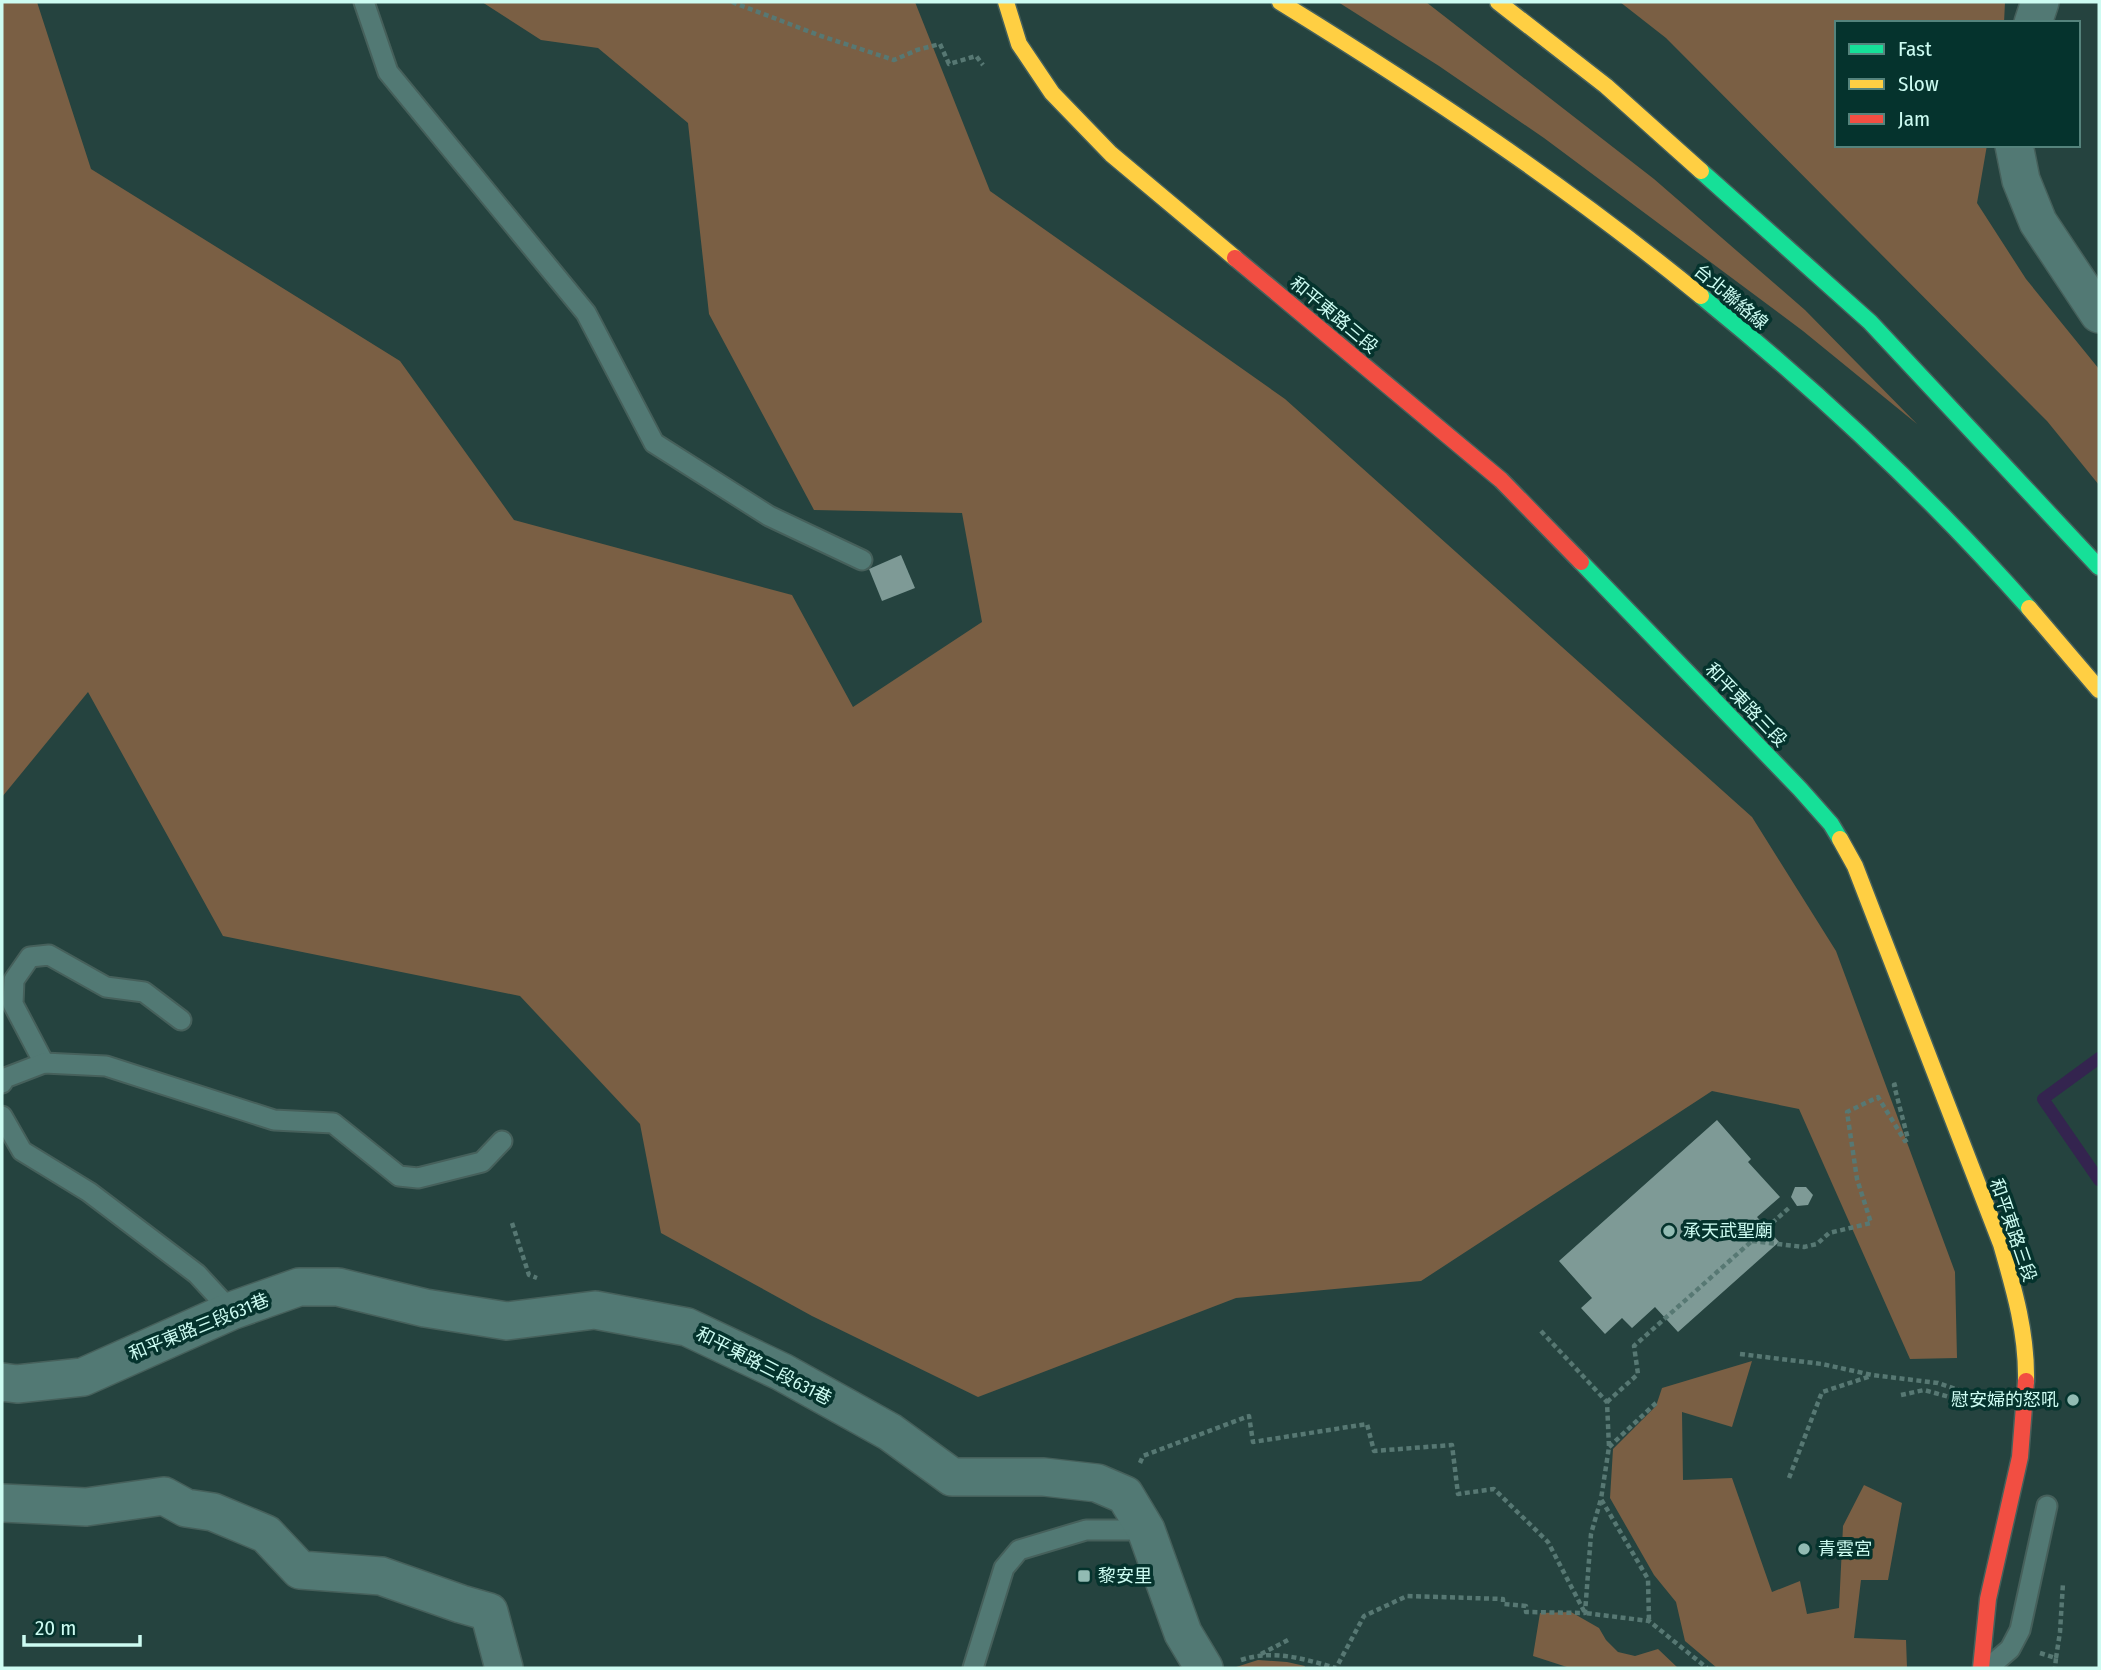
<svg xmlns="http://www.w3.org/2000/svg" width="2101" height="1670" viewBox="0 0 2101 1670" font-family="'Fira Sans Condensed','Noto Sans TC',sans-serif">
<rect width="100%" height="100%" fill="#25433f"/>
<g fill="#7a5f44">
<path d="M2 2H37L91 169 400 361 514 520 792 595 853 707 982 622 962 513 814 510 709 314 688 123 598 48 541 40 482 2H915L990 191 1285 399 1752 817 1836 951 1955 1272 1957 1358 1910 1359 1799 1109 1712 1091 1421 1281 1236 1298 978 1397 812 1316 661 1233 640 1124 520 996 223 936 88 692 2 797Z"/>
<path d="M1338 2H1426L1654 179 1805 310 1917 424 1803 331 1544 138 1439 66Z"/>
<path d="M1620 2H2005L2004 23H1837V145H1987L1977 203 2026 279 2099 369V485L2047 421 1666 38Z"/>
<path d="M1752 1361 1732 1427 1682 1412 1683 1480 1732 1478 1772 1592 1800 1581 1807 1614 1839 1608 1843 1526 1864 1485 1902 1503 1888 1580H1861L1854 1638 1906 1640 1907 1668H1717L1685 1641 1676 1602 1654 1575 1610 1498 1613 1449 1656 1406 1662 1388Z"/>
<path d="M1571 1612 1599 1628 1606 1640 1618 1652 1635 1656 1658 1649 1678 1668H1570L1533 1656 1540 1613Z"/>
<path d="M1258 1660 1287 1662 1305 1666 1304 1668H1233Z"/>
</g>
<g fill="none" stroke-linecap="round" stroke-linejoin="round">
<path stroke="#34244f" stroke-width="12" d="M2099 1058 2043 1099 2099 1180"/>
</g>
<g fill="#7e9a96">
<path d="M901 555 915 588 882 601 869 569Z"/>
<path d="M1717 1120 1751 1159 1748 1162 1780 1197 1757 1217 1779 1242 1678 1332 1655 1307 1632 1328 1622 1318 1605 1334 1581 1308 1592 1298 1559 1261Z"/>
<path d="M1795 1187H1806L1813 1195 1808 1205 1797 1206 1791 1197Z"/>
</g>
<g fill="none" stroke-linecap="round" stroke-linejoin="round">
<g stroke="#46605b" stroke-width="23">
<g id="lane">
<path d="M364 2 388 72 586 313 654 443 769 516 862 560"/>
<path d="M44 1063 13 1004 14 980 30 957 49 955 106 987 144 992 181 1020"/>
<path d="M2 1083 5 1078 44 1063 106 1066 274 1120 333 1123 399 1176 418 1178 482 1162 502 1141"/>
<path d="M2 1116 22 1151 89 1192 197 1274 231 1311"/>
<path d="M973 1668 1004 1568 1019 1550 1086 1530H1146"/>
<path d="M1988 1668 2010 1649 2020 1630 2047 1506"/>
</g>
</g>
<g stroke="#46605b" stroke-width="40">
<g id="street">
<path d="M2033 23 2040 2"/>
<path d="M2014 145 2021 180 2038 222 2099 314"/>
<path d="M2 1382 17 1384 83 1377 231 1311 299 1287H338L425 1308 507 1321 595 1310 687 1327 782 1372 890 1432 952 1477H1044L1097 1483 1125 1495 1146 1530 1183 1633 1204 1668"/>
<path d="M2 1503 86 1507 164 1496 186 1508 213 1512 266 1534 300 1570 381 1576 461 1604 489 1612 504 1668"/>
</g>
</g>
<g stroke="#46605b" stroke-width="19">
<g id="fast">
<path d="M1701 171 1870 322 2099 567"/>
<path d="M1701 296C1818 391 1929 495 2029 608"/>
<path d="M1581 562 1800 789 1831 824 1840 839"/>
</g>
</g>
<g stroke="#46605b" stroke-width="19">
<g id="slow">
<path d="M1006 2 1019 44 1052 93 1111 154 1235 258"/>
<path d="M1280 2C1426 92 1568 187 1701 296"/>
<path d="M1498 2 1606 86 1701 171"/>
<path d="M2029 608 2099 690"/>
<path d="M1840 839 1855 866 2001 1244C2014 1289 2027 1333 2026 1381"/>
</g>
</g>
<g stroke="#46605b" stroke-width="19">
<g id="jam">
<path d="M1235 258 1501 480 1581 562"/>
<path d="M1981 1668 1988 1599 2020 1457 2026 1381"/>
</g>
</g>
<g stroke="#577873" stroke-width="4.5" stroke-dasharray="5 3.5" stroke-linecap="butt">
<path d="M732 2 821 36 894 60 917 50 940 44 949 64 976 56 983 65"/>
<path d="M512 1223 529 1275 537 1278"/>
<path d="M1752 1241 1804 1247 1817 1244 1829 1233 1871 1223 1857 1179 1847 1112 1878 1097 1905 1141 1908 1139 1894 1085 1900 1083"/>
<path d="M1541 1331 1607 1402 1609 1447 1601 1499 1648 1579 1649 1621"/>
<path d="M1740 1354 1822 1364 1872 1375 1938 1383 1988 1400"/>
<path d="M1901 1395 1924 1390 1986 1407"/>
<path d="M1607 1402 1638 1374 1634 1346 1790 1207"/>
<path d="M1609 1447 1656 1403"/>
<path d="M1140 1463 1143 1456 1249 1416 1253 1442 1367 1424 1374 1451 1452 1445 1458 1494 1494 1489 1548 1542 1585 1613 1649 1621 1707 1668"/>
<path d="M1789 1478 1822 1392 1871 1376"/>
<path d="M2040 1653 2056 1658 2055 1668"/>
<path d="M1261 1654 1288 1640"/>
<path d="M2056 1658 2060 1632 2063 1583"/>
<path d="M1241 1660C1274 1649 1304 1659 1336 1668L1364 1616 1407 1596 1503 1599V1604L1526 1606V1612L1585 1613 1591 1534 1601 1499"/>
</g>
<use href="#lane" stroke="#527974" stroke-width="19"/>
<use href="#street" stroke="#527974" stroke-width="37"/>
<use href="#fast" stroke="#16e098" stroke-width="16"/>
<use href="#slow" stroke="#ffcf43" stroke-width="16"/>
<use href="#jam" stroke="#f24e42" stroke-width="16"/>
</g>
<g fill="#92bbb3" stroke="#05332d" stroke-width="2.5">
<circle cx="1669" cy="1231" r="7"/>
<circle cx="2073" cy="1400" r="7"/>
<circle cx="1804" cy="1549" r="7"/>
<rect x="1077" y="1569" width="14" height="14" rx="3.5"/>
</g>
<g text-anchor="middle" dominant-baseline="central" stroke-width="7" stroke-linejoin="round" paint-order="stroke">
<g font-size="18" fill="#cdfcf2" stroke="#05332d">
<text transform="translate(1731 297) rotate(40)">台北聯絡線</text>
<text transform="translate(1334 315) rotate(40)">和平東路三段</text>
<text transform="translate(1746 705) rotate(46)">和平東路三段</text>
<text transform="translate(2013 1230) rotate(71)">和平東路三段</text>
<text transform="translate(199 1327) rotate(-22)">和平東路三段631巷</text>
<text transform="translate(764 1366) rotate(27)">和平東路三段631巷</text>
</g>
<g font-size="18" fill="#cdfcf2" stroke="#05332d" text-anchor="start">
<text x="1683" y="1231">承天武聖廟</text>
<text x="2059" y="1400" text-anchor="end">慰安婦的怒吼</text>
<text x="1818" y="1549">青雲宮</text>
<text x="1098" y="1576">黎安里</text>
</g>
</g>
<rect width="2101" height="1670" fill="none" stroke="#cdfcf2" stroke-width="7"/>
<rect x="1835" y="21" width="245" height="126" fill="#05332d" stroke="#55837c" stroke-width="2"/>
<rect x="1849" y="44" width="35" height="10" fill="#16e098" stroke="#55837c" stroke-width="2"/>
<text x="1898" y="56" font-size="21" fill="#cdfcf2">Fast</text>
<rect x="1849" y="79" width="35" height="10" fill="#ffcf43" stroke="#55837c" stroke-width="2"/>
<text x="1898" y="91" font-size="21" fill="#cdfcf2">Slow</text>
<rect x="1849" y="114" width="35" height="10" fill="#f24e42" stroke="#55837c" stroke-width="2"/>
<text x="1898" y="126" font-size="21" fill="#cdfcf2">Jam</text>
<path d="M24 1635v10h116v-10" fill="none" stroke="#cdfcf2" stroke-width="3.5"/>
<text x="35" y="1635" font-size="21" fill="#cdfcf2" stroke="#05332d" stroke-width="5" paint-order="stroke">20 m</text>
</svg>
